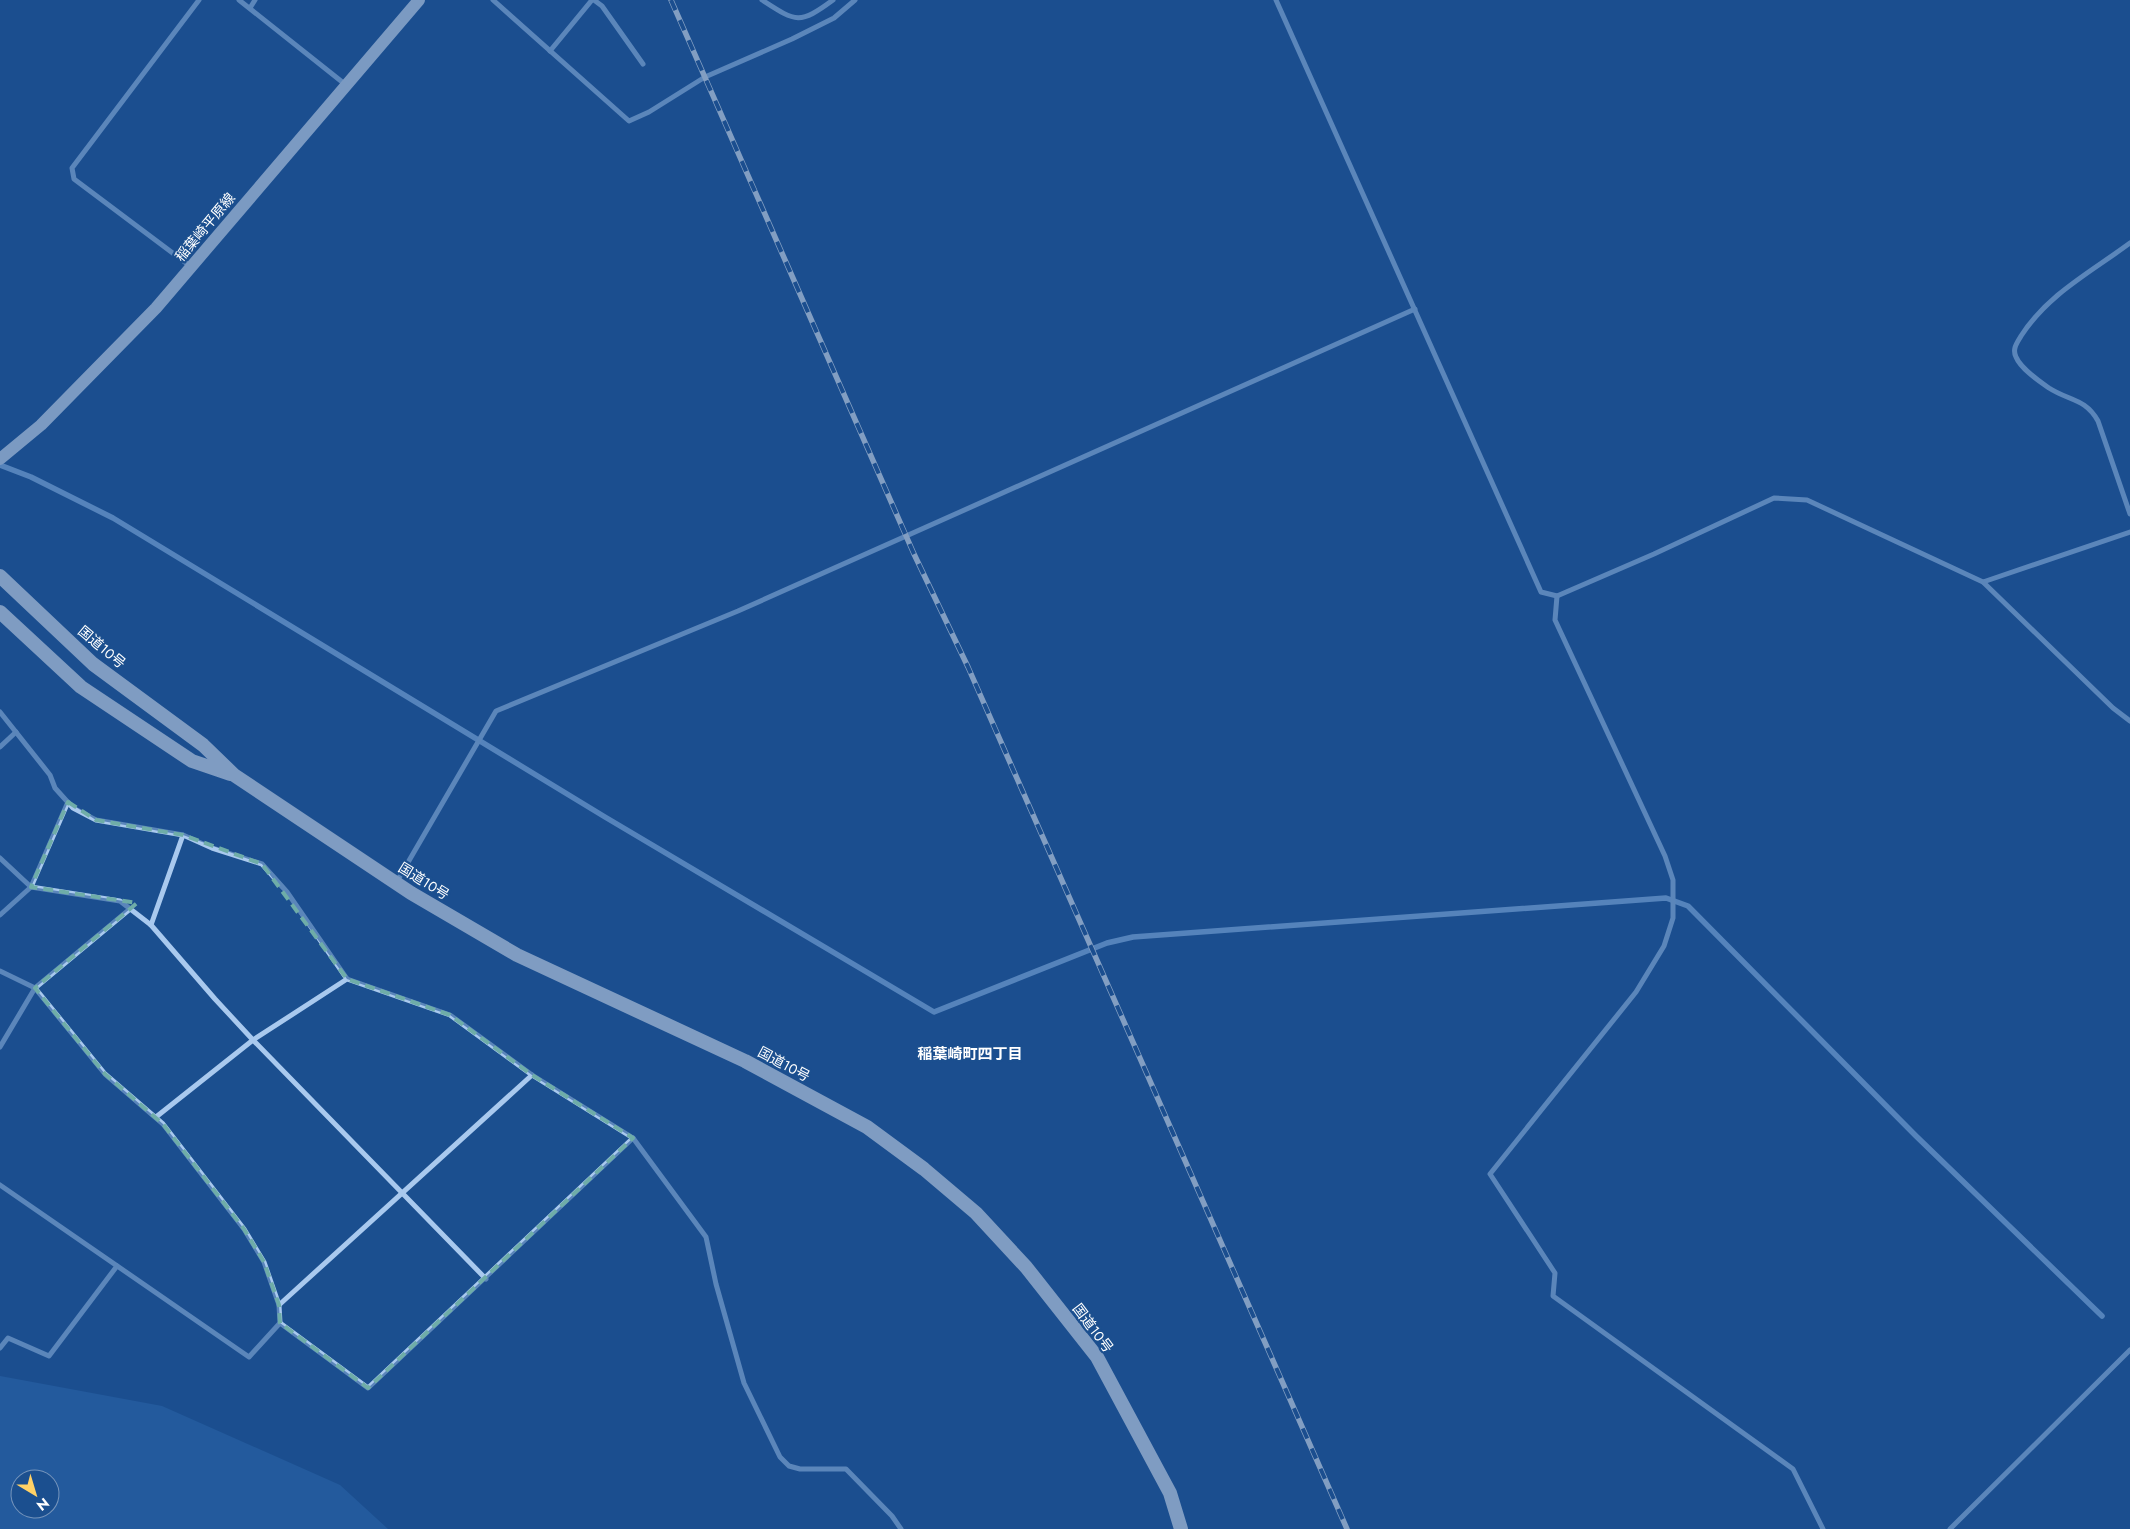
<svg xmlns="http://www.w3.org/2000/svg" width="2130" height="1529" viewBox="0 0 2130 1529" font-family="Jost,'Noto Sans JP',sans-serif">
<rect width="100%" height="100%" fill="#1b4f8f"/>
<path fill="#2e69ad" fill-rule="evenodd" d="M0 1376 162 1406 340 1485 388 1529H0ZM20 1479H50V1509H20Z"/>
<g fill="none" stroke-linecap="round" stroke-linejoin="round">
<path stroke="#9cc4f0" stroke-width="5.5" d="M0 465 31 477 113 518 605 817 934 1012 1107 943 1133 937 1666 898 1688 906 1916 1136 2102 1316"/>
<g stroke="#a9c9ee" stroke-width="5">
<path d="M239 0 346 85"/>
<path d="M493 0 629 121 649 112 705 77 792 39 834 18 855 0"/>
<path d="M594 0 602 6 643 64"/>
<path d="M762 0C796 22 799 25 833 0"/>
<path d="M1276 0 1541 592 1557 596 1654 554 1774 498 1807 500 1983 582 2113 708 2130 721"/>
<path d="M250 8 255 0"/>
<path d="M550 51 592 0"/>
<path d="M2130 243C2091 272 2048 294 2021 336 2017 343 2012 349 2016 357 2021 369 2039 381 2049 388 2069 401 2085 398 2098 421L2130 514"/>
<path d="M190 266 74 179 72 168 199 0"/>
<path d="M1983 582 2130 532"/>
<path d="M1557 596 1555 620 1665 856 1673 880V918L1664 946 1636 992 1490 1174 1555 1273 1553 1296 1793 1469 1823 1529"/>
<path d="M0 712 50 775 55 788 73 808 96 820 183 835 212 848 262 864 287 892 347 979 450 1015 532 1075 633 1138 706 1237 716 1284 744 1383 780 1457 789 1466 800 1469H846L892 1516 901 1529"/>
<path d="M0 747 16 732"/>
<path d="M0 858 31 887 68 802"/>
<path d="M396 883 496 711 738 611 1415 309"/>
<path d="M0 915 31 887 120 901 151 925 215 999 253 1040 486 1279"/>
<path d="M151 925 183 835"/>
<path d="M0 971 35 988 105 1074 163 1124 244 1229 264 1262 279 1305 280 1323 249 1357 0 1185"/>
<path d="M0 1047 35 988 130 909"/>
<path d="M156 1117 253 1040 347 979"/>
<path d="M279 1305 532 1075"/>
<path d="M280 1323 368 1388 633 1138"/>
<path d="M0 1348 8 1338 49 1356 117 1266"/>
<path d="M1950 1529 2130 1350"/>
</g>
<path stroke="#f0f6ff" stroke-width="12" d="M0 459 41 425 156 308 419 0"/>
<g stroke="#f8faff" stroke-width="14">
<path d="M0 576 93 664 203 745 234 775 411 893 517 955 745 1061 867 1127 924 1169 976 1213 1026 1267 1097 1357 1170 1493 1181 1529"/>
<path d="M0 612 81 687 192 761 230 774"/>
</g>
<g stroke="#fff" stroke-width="5.5">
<path id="rail" d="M671 0 914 554 968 667 1347 1529"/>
</g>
<use href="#rail" stroke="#1b4f8f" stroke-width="4" stroke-dasharray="11" stroke-linecap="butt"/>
</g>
<path d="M0 0H2130V1529H0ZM68 802 96 820 183 835 262 864 347 979 450 1015 532 1075 633 1138 368 1388 280 1323 279 1305 264 1262 244 1229 163 1124 105 1074 35 988 137 903 31 887Z" fill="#1b4f8f" fill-opacity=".55" fill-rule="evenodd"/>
<path fill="none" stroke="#6fada8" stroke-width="4" stroke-dasharray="10 6" stroke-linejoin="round" d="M68 802 96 820 183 835 262 864 347 979 450 1015 532 1075 633 1138 368 1388 280 1323 279 1305 264 1262 244 1229 163 1124 105 1074 35 988 137 903 31 887Z"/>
<g text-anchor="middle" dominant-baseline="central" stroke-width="4.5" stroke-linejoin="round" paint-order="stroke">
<g font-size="14" fill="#fff" stroke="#1b4f8f">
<text transform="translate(205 227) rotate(-50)">稲葉崎平原線</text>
<text transform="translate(102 647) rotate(40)">国道10号</text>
<text transform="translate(424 881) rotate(32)">国道10号</text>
<text transform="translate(784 1064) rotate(28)">国道10号</text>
<text transform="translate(1093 1328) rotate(53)">国道10号</text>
</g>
<g font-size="15" font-weight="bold" fill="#fff" stroke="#1b4f8f">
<text x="970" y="1054">稲葉崎町四丁目</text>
</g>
</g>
<g transform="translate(35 1494) rotate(142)"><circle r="24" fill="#1b4f8f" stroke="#7695bc"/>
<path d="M0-4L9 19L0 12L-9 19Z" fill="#ffd166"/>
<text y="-8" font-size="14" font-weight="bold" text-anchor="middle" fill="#ffffff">N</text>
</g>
</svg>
